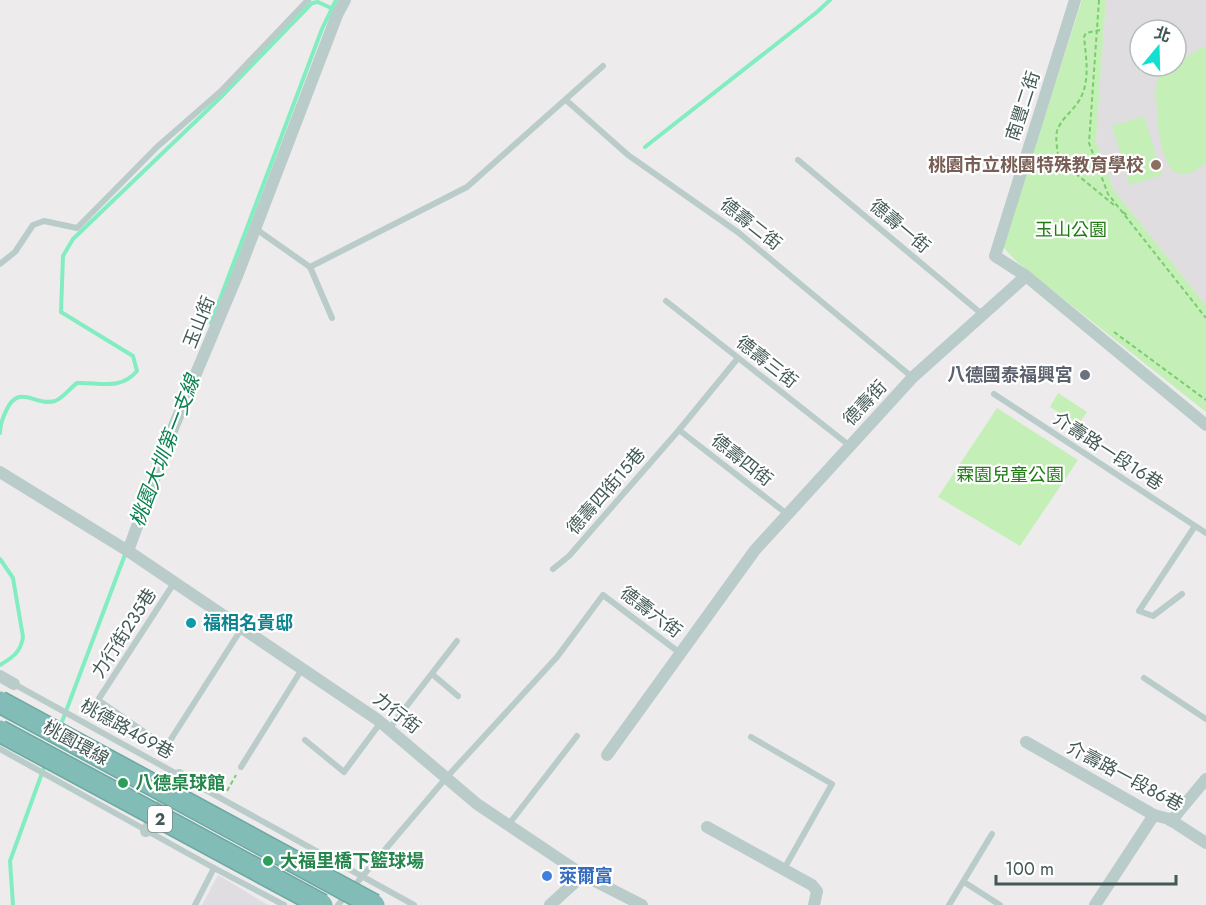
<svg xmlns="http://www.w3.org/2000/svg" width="1206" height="905" viewBox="0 0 1206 905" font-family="Jost,'Noto Sans TC',sans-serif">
<rect width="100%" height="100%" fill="#eeebed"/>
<g fill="#dfdddf" fill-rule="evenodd">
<path d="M1106 0H1206V305L1114 190 1096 141ZM1140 30H1176V66H1140Z"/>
<path d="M218 875 268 905H202Z"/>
</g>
<g fill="#c4efb6">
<path d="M1082 0H1106L1096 141 1114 190 1206 305V412L1017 262 1003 247Z"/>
<path d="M1206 47V162C1165 201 1158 137 1157 108 1157 99 1154 88 1158 80 1161 72 1169 67 1176 66V64L1201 48Z"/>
<path d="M1144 116 1162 175 1130 185 1112 126Z"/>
<path d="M1058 393 1087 412 1078 425 1050 407Z"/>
<path d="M997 408 1078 460 1020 546 938 497Z"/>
</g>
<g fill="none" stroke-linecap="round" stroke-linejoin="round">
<g stroke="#82edc1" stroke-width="4">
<path d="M645 147 817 12 830 0"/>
<path d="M211 323 322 29 336 0"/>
<path d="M0 433C0 425 2 419 6 411 19 382 35 407 55 401 63 398 70 388 77 383 99 382 120 391 137 371L133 356 61 312 63 256 73 239 221 97 312 3 318 2 331 8"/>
<path d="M0 559 13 578 23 637C21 652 12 658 0 665"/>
<path d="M60 727 126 552"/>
<path d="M13 905 10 861 46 762"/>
</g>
<g stroke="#79cd6e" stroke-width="2" stroke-dasharray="4.5 3" stroke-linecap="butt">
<path d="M1099 0 1089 143 1108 194 1206 318"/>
<path d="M1100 30 1086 33 1084 37C1086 57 1090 79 1081 97 1075 110 1061 118 1057 131 1055 140 1058 150 1058 159L1114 205"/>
<path d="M1035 162 1050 163 1058 159"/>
<path d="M1123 212 1128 216"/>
<path d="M1114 332 1206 400"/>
<path d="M227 791 236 775"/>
</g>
<g stroke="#b9ccc9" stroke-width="6">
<path d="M566 100 628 155 739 233 912 377"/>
<path d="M798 160 983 315"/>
<path d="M256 229 310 267 467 187 603 66"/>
<path d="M0 264 15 252 33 225 44 221 77 228 157 147 221 91 308 0"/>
<path d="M310 267 332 318"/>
<path d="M666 301 850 446"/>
<path d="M994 394 1206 533"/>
<path d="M679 430 787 514"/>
<path d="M553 569 569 556 679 430 738 358"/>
<path d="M174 583 98 700 166 747 242 628"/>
<path d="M1182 594 1153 616 1139 611 1195 526"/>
<path d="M432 674 458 696"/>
<path d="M1144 678 1206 719"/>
<path d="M14 684 414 905"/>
<path d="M389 729 457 641"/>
<path d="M751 737 832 784 784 869"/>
<path d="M305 740 344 772 381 722"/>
<path d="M0 749 214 868 284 905"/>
<path d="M241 767 302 669"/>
<path d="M509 824 577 736"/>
<path d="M964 882 1000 905"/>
<path d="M195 905 214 868"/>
<path d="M338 905 446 778 557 657 603 595 680 653"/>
<path d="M949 905 992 834"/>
</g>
<g stroke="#b9ccc9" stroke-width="12">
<path d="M1075 0 995 256 1026 276 1206 425"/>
<path d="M0 472 128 551 378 720 477 804 583 875 642 905"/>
<path d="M128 551 171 433 237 276 337 15 345 0"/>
<path d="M0 676 14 684"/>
<path d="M1026 742 1154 815 1169 819 1206 843"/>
<path d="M607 755 755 550 913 377 1026 276"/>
<path d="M1171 821 1206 779"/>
<path d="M707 827 812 885 817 891 814 905"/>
<path d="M146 831 179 775"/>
<path d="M550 905 583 875"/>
<path d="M1095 905 1154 815"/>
</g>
<g stroke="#6ca8a2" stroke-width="24" stroke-linecap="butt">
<g id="motorway-bridge">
<path d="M0 702 374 905"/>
<path d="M0 731 322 905"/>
</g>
</g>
<use href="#motorway-bridge" stroke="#81bdb6" stroke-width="21"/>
</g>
<circle fill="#8d6e63" stroke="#fff" stroke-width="2" cx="1156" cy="165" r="6"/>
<circle fill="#6b7280" stroke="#fff" stroke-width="2" cx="1085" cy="375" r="6"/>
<circle fill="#0f9aa8" stroke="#fff" stroke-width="2" cx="191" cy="623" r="6"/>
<g fill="#2e9e5b" stroke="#fff" stroke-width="2">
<circle cx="123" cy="783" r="6"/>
<circle cx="268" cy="861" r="6"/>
</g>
<circle fill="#3f7fe0" stroke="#fff" stroke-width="2" cx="547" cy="876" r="6"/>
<g text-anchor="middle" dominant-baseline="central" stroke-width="4.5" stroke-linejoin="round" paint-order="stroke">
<rect fill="#fff" stroke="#7b8b89" stroke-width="1.5" x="148" y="806" width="24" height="26" rx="4.5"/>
<g font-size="16" font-weight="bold" fill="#435956">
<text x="160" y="819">2</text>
</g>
<g font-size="18" fill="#435956" stroke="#fff">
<text transform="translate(1023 106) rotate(-72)">南豐二街</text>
<text transform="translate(751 224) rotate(38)">德壽二街</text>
<text transform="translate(900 226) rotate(40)">德壽一街</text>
<text transform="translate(199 322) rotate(-68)">玉山街</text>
<text transform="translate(767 362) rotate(38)">德壽三街</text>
<text transform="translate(865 403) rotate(-47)">德壽街</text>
<text transform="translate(1108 451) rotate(33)">介壽路一段16巷</text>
<text transform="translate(742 460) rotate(38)">德壽四街</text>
<text transform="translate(606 491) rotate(-49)">德壽四街15巷</text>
<text transform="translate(651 612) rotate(37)">德壽六街</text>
<text transform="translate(124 633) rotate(-57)">力行街235巷</text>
<text transform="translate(397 713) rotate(38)">力行街</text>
<text transform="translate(127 729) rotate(29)">桃德路469巷</text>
<text transform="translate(76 743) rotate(29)">桃園環線</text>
<text transform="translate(1125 776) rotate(28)">介壽路一段86巷</text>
</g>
<g font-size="18" font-weight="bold" fill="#785e54" stroke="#fff" text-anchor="end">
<text x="1144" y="165">桃園市立桃園特殊教育學校</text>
</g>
<g font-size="18" fill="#207b14" stroke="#fff">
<text x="1071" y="230">玉山公園</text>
<text x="1010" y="475">霖園兒童公園</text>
</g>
<g font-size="18" font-weight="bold" fill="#5b616d" stroke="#fff" text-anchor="end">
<text x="1073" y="375">八德國泰福興宮</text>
</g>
<g font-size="18" font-weight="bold" fill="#0d838f" stroke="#fff" text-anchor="start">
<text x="203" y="623">福相名貴邸</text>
</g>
<g font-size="18" font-weight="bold" fill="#27864d" stroke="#fff" text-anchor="start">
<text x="135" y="783">八德桌球館</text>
<text x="280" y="861">大福里橋下籃球場</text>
</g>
<g font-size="18" font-weight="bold" fill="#366cbe" stroke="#fff" text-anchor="start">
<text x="559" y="876">萊爾富</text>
</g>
<g font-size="20" font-style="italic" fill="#0a8250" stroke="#fff">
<text transform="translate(165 451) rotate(-69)">桃園大圳第一支線</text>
</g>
</g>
<g transform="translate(1158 48) rotate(19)"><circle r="28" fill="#ffffff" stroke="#b4bdbb" stroke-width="1.5"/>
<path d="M0-4.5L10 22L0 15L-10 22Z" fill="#14dfd3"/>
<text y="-9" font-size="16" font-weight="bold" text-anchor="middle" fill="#435956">北</text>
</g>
<path d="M996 875v9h180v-9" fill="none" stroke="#435956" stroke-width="3"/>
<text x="1005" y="875" font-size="18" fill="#435956" stroke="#ffffff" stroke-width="4.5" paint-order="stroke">100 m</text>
</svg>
